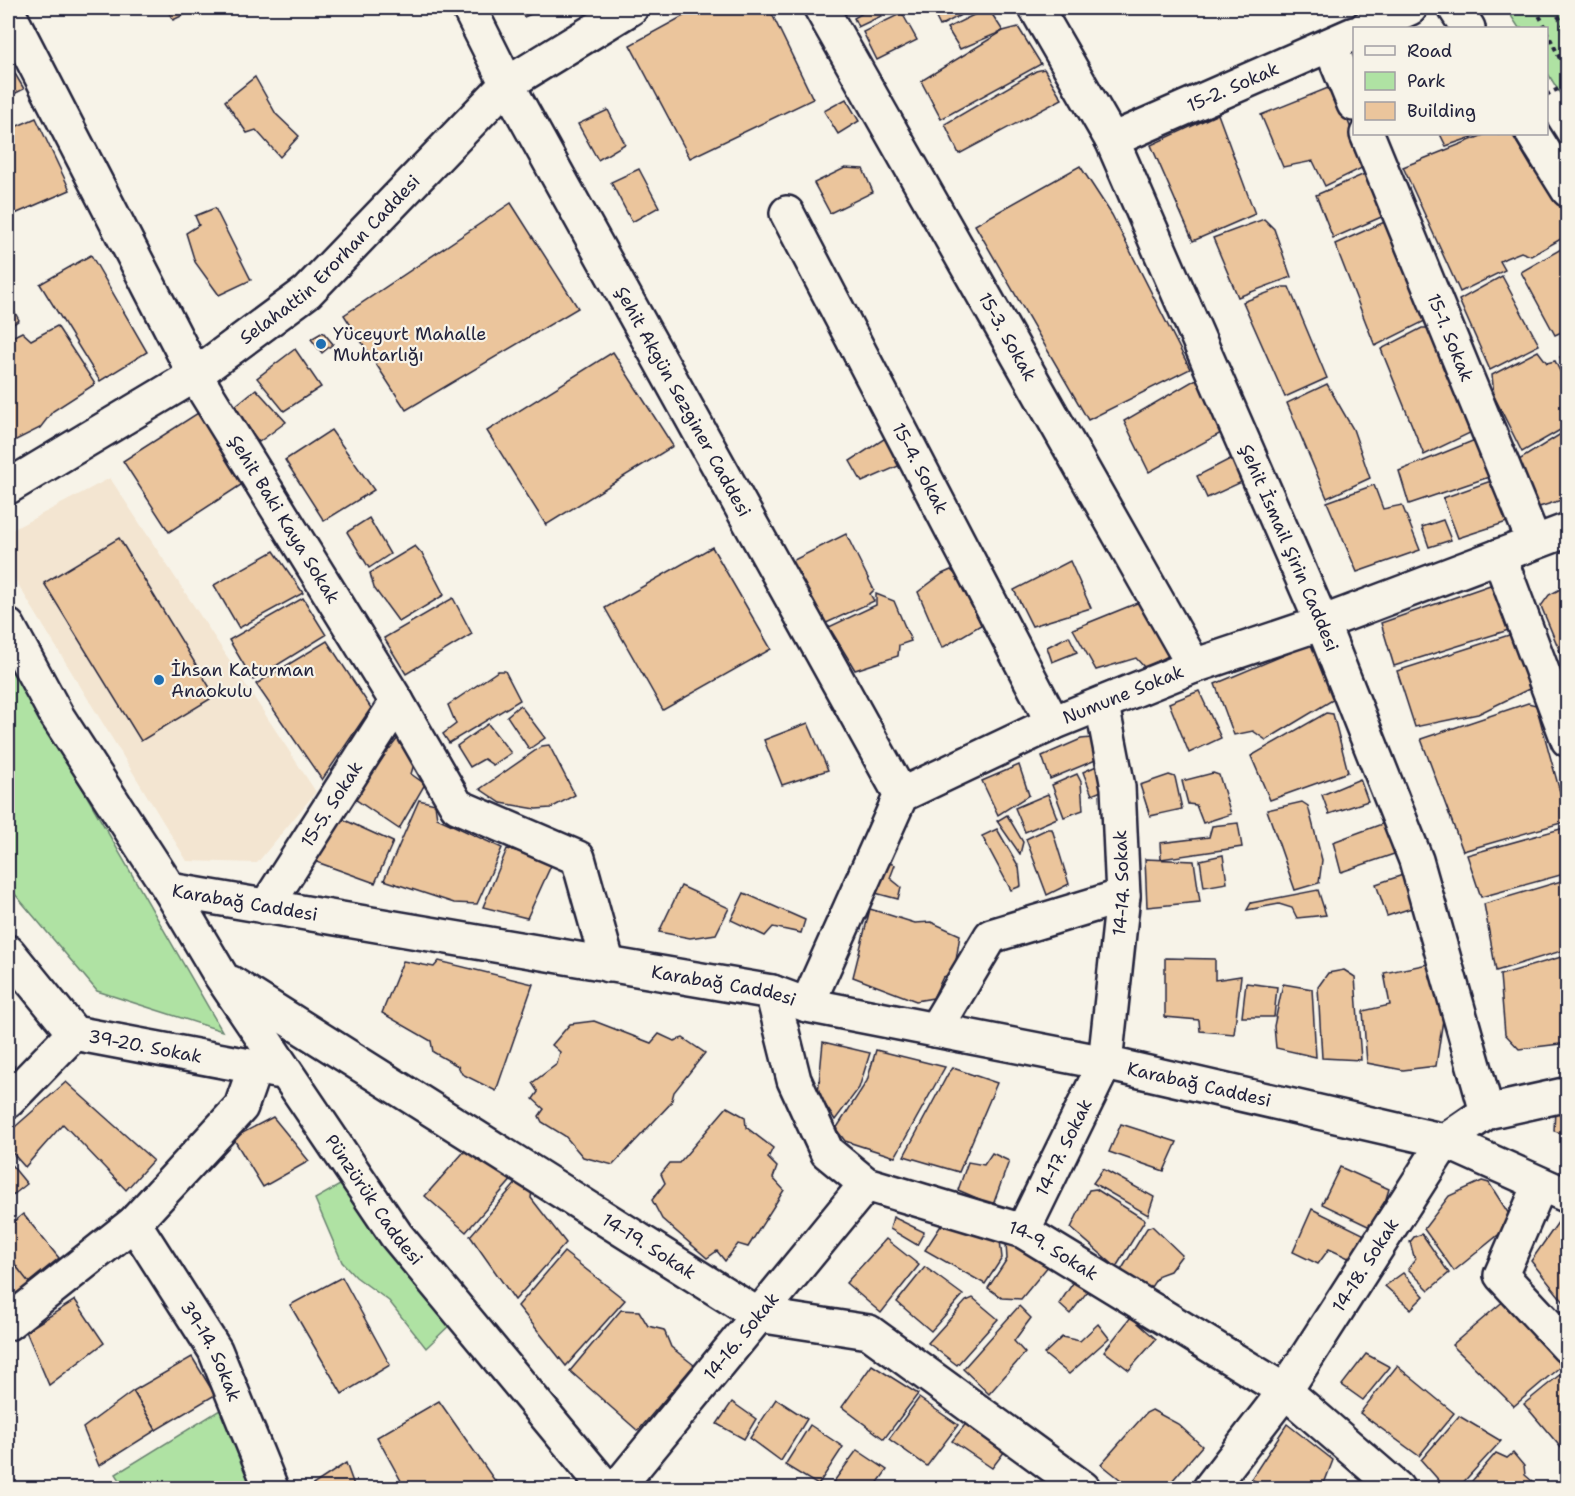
<svg xmlns="http://www.w3.org/2000/svg" width="1575" height="1496" viewBox="0 0 1575 1496" font-family="'Shantell Sans',sans-serif">
<rect width="100%" height="100%" fill="#f7f3e8"/>
<filter id="ink" filterUnits="userSpaceOnUse"><feTurbulence type="fractalNoise" baseFrequency=".0167" numOctaves="2"/><feDisplacementMap in="SourceGraphic" scale="12" xChannelSelector="R" yChannelSelector="G"/><feConvolveMatrix kernelMatrix="1 2 1 2 8 2 1 2 1" color-interpolation-filters="sRGB"/></filter>
<g filter="url(#ink)">
<path fill="#f3e5d1" d="M110 478 316 792 257 863 187 861 8 568V532Z"/>
<g fill="#afe2a3" stroke="#68826f" stroke-width="1.5">
<path d="M1506 8H1567V105L1547 72 1546 28H1519Z"/>
<path d="M8 659 222 1031 97 991 8 886Z"/>
<path d="M347 1181 455 1320 426 1348 389 1301 356 1277 342 1262 315 1199Z"/>
<path d="M223 1408 254 1488H125L116 1474Z"/>
</g>
<g fill="#ebc59c" stroke="#22223b" stroke-width="1.5">
<path d="M166 8H198L173 20Z"/>
<path d="M519 8H545L524 17Z"/>
<path d="M698 8H769L813 99 690 158 630 45Z"/>
<path d="M871 8H878L881 16 858 27 854 18Z"/>
<path d="M931 8H974L940 26Z"/>
<path d="M988 8 1003 31 960 49 947 28Z"/>
<path d="M902 13 917 40 877 60 863 32Z"/>
<path d="M1018 27 1041 64 941 119 921 81 1003 31Z"/>
<path d="M8 62 24 89 8 97Z"/>
<path d="M1044 69 1062 99 959 154 945 124 1036 71Z"/>
<path d="M255 77 276 114 299 136 280 157 256 130 247 133 225 101Z"/>
<path d="M1328 88 1335 89 1366 166 1325 186 1313 161 1283 167 1261 115Z"/>
<path d="M846 99 859 121 838 134 824 111Z"/>
<path d="M608 110 625 144 598 160 578 124Z"/>
<path d="M1218 114 1255 214 1193 241 1151 145Z"/>
<path d="M36 118 70 190 8 217V130Z"/>
<path d="M1440 134H1481L1446 146Z"/>
<path d="M1486 134H1512L1533 170 1541 169 1568 221V235L1531 256 1521 252 1506 258 1500 261 1505 270 1460 292 1403 167Z"/>
<path d="M1080 166 1112 215 1190 369 1088 420 975 225Z"/>
<path d="M845 168 863 169 873 192 830 213 814 183Z"/>
<path d="M639 169 659 207 632 222 611 182Z"/>
<path d="M1367 173 1386 215 1333 238 1316 195Z"/>
<path d="M511 203 578 308 406 410 344 315Z"/>
<path d="M215 208 251 280 219 295 195 262 186 233 199 225 195 216Z"/>
<path d="M1264 219 1274 229 1291 277 1238 297 1213 238Z"/>
<path d="M1389 220 1427 320 1375 346 1335 244Z"/>
<path d="M1568 245V329L1555 335 1521 272Z"/>
<path d="M91 255 147 352 100 381 40 284Z"/>
<path d="M1502 276 1539 345 1490 370 1459 300Z"/>
<path d="M1283 287H1289L1327 378 1285 397 1243 302Z"/>
<path d="M8 300 19 320 8 328Z"/>
<path d="M57 326 95 384 53 411 40 428 8 444V339L22 332 31 340Z"/>
<path d="M1422 328H1431L1472 432 1424 455 1381 349Z"/>
<path d="M323 332 333 344 322 353 311 339Z"/>
<path d="M295 349 321 387 284 411 257 378Z"/>
<path d="M1538 351 1547 363 1555 361 1568 388V410L1562 415V429L1522 452 1494 396 1492 375Z"/>
<path d="M1568 351V374L1560 357Z"/>
<path d="M613 352 673 446 546 525 487 431Z"/>
<path d="M1198 378 1225 431 1149 472 1124 421Z"/>
<path d="M1327 384 1353 429 1370 478 1327 498 1287 403Z"/>
<path d="M256 389 286 422 259 442 234 407Z"/>
<path d="M198 413 244 483 169 532 123 461Z"/>
<path d="M331 430 374 490 324 521 285 460Z"/>
<path d="M1564 432 1568 436V498L1539 507 1519 460Z"/>
<path d="M893 433 910 461 862 482 850 461Z"/>
<path d="M1475 440 1492 476 1409 504 1399 471Z"/>
<path d="M1234 457 1246 480 1207 498 1197 476Z"/>
<path d="M1488 482H1495L1510 521 1458 538 1443 498Z"/>
<path d="M1374 485 1383 509 1402 505 1420 550 1357 572 1327 502Z"/>
<path d="M369 518 390 554 369 568 347 532Z"/>
<path d="M1443 520 1451 540 1429 547 1422 527Z"/>
<path d="M846 534 874 590 870 594 874 601 822 625 788 563Z"/>
<path d="M119 538 215 696 141 741 44 583Z"/>
<path d="M415 546 423 555 444 595 399 622 374 588 370 573Z"/>
<path d="M712 547 771 649 663 710 605 608Z"/>
<path d="M274 551 303 593 239 628 214 585Z"/>
<path d="M1070 561 1091 608 1032 626 1014 590Z"/>
<path d="M951 570 966 585 981 625 942 648 918 592 942 574Z"/>
<path d="M1496 583 1515 628 1394 666 1381 623Z"/>
<path d="M1568 585V671L1541 606 1549 595Z"/>
<path d="M876 594 894 601 911 641 899 645 898 656 855 670 829 627 876 605Z"/>
<path d="M303 598 326 635 253 680 229 640Z"/>
<path d="M453 598 472 634 406 674 384 638Z"/>
<path d="M1147 599 1174 653 1145 668 1136 658 1096 670 1073 629Z"/>
<path d="M1509 635H1516L1529 689 1478 714 1415 727 1397 671Z"/>
<path d="M1069 636 1077 652 1052 662 1047 647Z"/>
<path d="M327 641 371 708 322 780 256 684Z"/>
<path d="M1313 643 1336 698 1266 740 1253 731 1234 735 1215 684Z"/>
<path d="M498 671H505L520 700 449 743 443 734 456 724 448 705Z"/>
<path d="M1199 691 1221 738 1189 753 1169 703Z"/>
<path d="M1528 703 1536 705 1568 821 1463 851 1421 739Z"/>
<path d="M520 705 545 738 529 749 507 716Z"/>
<path d="M1326 713 1333 714 1348 772 1270 800 1251 756Z"/>
<path d="M808 723 828 770 782 785 764 740Z"/>
<path d="M488 724 511 753 493 765 484 759 470 767 457 746Z"/>
<path d="M398 738 404 739 416 757 411 774 425 784 399 829 352 797Z"/>
<path d="M1091 738 1098 759 1050 779 1042 756 1081 739Z"/>
<path d="M549 745 575 795 551 808 536 809 501 803 480 789 542 746Z"/>
<path d="M1101 764 1113 786 1092 795 1083 772Z"/>
<path d="M1019 765 1029 795 998 815 982 781Z"/>
<path d="M1213 773 1219 775 1231 814 1203 823 1196 805 1188 804 1182 781Z"/>
<path d="M1077 774 1081 782 1083 810 1064 817 1052 785Z"/>
<path d="M1169 775 1175 777 1182 809 1150 816 1140 785Z"/>
<path d="M1360 779 1368 801 1329 814 1322 795Z"/>
<path d="M1048 794 1057 818 1025 832 1015 808Z"/>
<path d="M419 800 435 804 437 818 502 848 477 904 454 903 384 880Z"/>
<path d="M1302 802 1308 806 1322 860 1319 883 1295 890 1267 810Z"/>
<path d="M1007 815 1023 842 1020 854 997 821Z"/>
<path d="M340 818 393 842 375 883 314 861Z"/>
<path d="M1390 821 1400 852 1341 872 1333 842Z"/>
<path d="M1238 823 1242 847 1161 859 1160 843 1209 837 1212 826Z"/>
<path d="M1564 828H1568V873L1481 897 1467 855Z"/>
<path d="M997 829 1019 867 1021 886 1011 890 982 836Z"/>
<path d="M1047 829H1052L1069 884 1047 895 1026 839Z"/>
<path d="M507 849 554 859 527 918 483 907Z"/>
<path d="M1223 855 1227 883 1204 887 1200 860Z"/>
<path d="M875 858 895 865 890 878 901 887 898 899 860 889Z"/>
<path d="M1145 859 1194 861 1200 902 1147 907Z"/>
<path d="M1409 873 1424 904 1387 916 1376 884Z"/>
<path d="M1568 879V949L1496 971 1484 904Z"/>
<path d="M681 886 729 908 716 934 690 938 659 932Z"/>
<path d="M1318 890 1326 915 1297 918 1292 908 1279 904 1247 910 1251 903Z"/>
<path d="M744 893 805 920 801 933 773 927 765 936 731 920Z"/>
<path d="M870 909 915 923 931 922 960 935 954 973 943 977 933 998 916 1001 853 977Z"/>
<path d="M1568 955V1043L1519 1049 1505 1034 1500 975Z"/>
<path d="M1165 958 1215 959V980L1241 976 1234 1034 1200 1031 1199 1020 1165 1017Z"/>
<path d="M403 961 434 967 439 961 533 984 496 1091 462 1074 458 1066 433 1052 431 1041 382 1013Z"/>
<path d="M1428 964 1436 965 1445 1006 1436 1066 1403 1070 1367 1063 1363 1011 1390 1005 1384 973Z"/>
<path d="M1344 970 1355 977 1361 1060 1322 1058 1318 987 1328 973Z"/>
<path d="M1246 983 1277 987 1274 1017H1242Z"/>
<path d="M1283 984 1312 989 1316 1057 1276 1048 1274 1026Z"/>
<path d="M594 1021 651 1043 659 1034 674 1041 683 1038 705 1053 674 1092 671 1103 613 1165 583 1157 565 1136 542 1122 539 1116 544 1109 533 1099 538 1092 532 1083 557 1064 560 1052 552 1045 570 1024Z"/>
<path d="M823 1042 870 1053 859 1088 835 1120 818 1094Z"/>
<path d="M876 1050 945 1067 895 1157 845 1141 836 1129 867 1081Z"/>
<path d="M8 1057 14 1066 8 1071Z"/>
<path d="M953 1068 997 1083 959 1172 904 1156 948 1074Z"/>
<path d="M66 1082 153 1160 126 1190 63 1124 25 1167 8 1148V1133Z"/>
<path d="M727 1107 745 1117 746 1127 773 1148 768 1158 777 1167 773 1178 784 1190 748 1247 738 1244 725 1261 717 1251 707 1258 662 1219 652 1200 665 1183 661 1174 670 1163H679Z"/>
<path d="M1568 1108V1135L1554 1131 1555 1109Z"/>
<path d="M273 1117 309 1161 263 1187 233 1138Z"/>
<path d="M1121 1124 1177 1142 1164 1171 1109 1152Z"/>
<path d="M470 1145 514 1177 466 1232 425 1196Z"/>
<path d="M992 1153 1009 1161 993 1205 958 1190 968 1162 984 1165Z"/>
<path d="M8 1161 27 1184 8 1199Z"/>
<path d="M1340 1167 1389 1189 1382 1212 1368 1226 1322 1204Z"/>
<path d="M1103 1169 1154 1197 1148 1215 1093 1183Z"/>
<path d="M518 1181 532 1191 531 1198 566 1243 515 1300 470 1236Z"/>
<path d="M1482 1181 1489 1183 1514 1222 1454 1271 1424 1229 1449 1196Z"/>
<path d="M1096 1189 1145 1220 1116 1267 1071 1228 1089 1190Z"/>
<path d="M1568 1208V1306H1567L1531 1261Z"/>
<path d="M1312 1209 1367 1236 1355 1261 1329 1249 1318 1264 1293 1252Z"/>
<path d="M23 1214 59 1258 28 1283 8 1254V1226Z"/>
<path d="M893 1217 924 1232 917 1245 890 1229Z"/>
<path d="M944 1221 1000 1240 1002 1258 985 1284 925 1250Z"/>
<path d="M1152 1226 1182 1255 1170 1271 1159 1275 1145 1296 1120 1272 1147 1228Z"/>
<path d="M1422 1234 1449 1273 1429 1290 1408 1269 1415 1260 1410 1242 1414 1237Z"/>
<path d="M886 1239 919 1265 881 1313 846 1283Z"/>
<path d="M1006 1243 1027 1244 1054 1259 1021 1299 1002 1298 988 1288 1007 1259Z"/>
<path d="M564 1252 625 1300 566 1366 518 1306Z"/>
<path d="M8 1256 30 1284 8 1301Z"/>
<path d="M925 1267 963 1295 931 1331 897 1302Z"/>
<path d="M1403 1273 1424 1296 1411 1309 1385 1286Z"/>
<path d="M342 1277 390 1365 342 1394 290 1305Z"/>
<path d="M1077 1277 1091 1287 1070 1314 1059 1304Z"/>
<path d="M973 1298 998 1319 957 1365 928 1343 966 1301Z"/>
<path d="M1506 1299 1561 1366 1514 1406 1452 1345Z"/>
<path d="M75 1300 104 1343 49 1385 26 1331Z"/>
<path d="M1019 1306 1031 1318 1014 1341 1025 1353 989 1394 963 1369Z"/>
<path d="M621 1310 639 1311 648 1326 664 1330 671 1347 694 1365 638 1431 570 1371Z"/>
<path d="M1131 1317 1156 1339 1129 1370 1104 1351Z"/>
<path d="M1098 1324 1109 1338 1069 1374 1044 1354 1062 1337 1080 1341Z"/>
<path d="M1366 1354 1390 1367 1363 1400 1342 1385Z"/>
<path d="M192 1357 215 1395 156 1430 133 1391Z"/>
<path d="M872 1365 918 1394 884 1439 842 1407Z"/>
<path d="M1397 1366 1454 1413 1419 1456 1360 1413Z"/>
<path d="M1568 1368V1456L1524 1404Z"/>
<path d="M133 1391 156 1430 99 1466 83 1428Z"/>
<path d="M919 1398 958 1425 927 1466 889 1439Z"/>
<path d="M776 1399 807 1419 781 1461 750 1438Z"/>
<path d="M439 1401 500 1488H405L377 1437Z"/>
<path d="M732 1402 756 1419 744 1439 717 1424Z"/>
<path d="M1152 1410 1178 1424 1202 1446 1166 1488H1131L1101 1464 1146 1413Z"/>
<path d="M1459 1416 1501 1441 1458 1488H1455L1443 1485 1421 1460Z"/>
<path d="M968 1421 1008 1447 992 1468 952 1441Z"/>
<path d="M1287 1424 1333 1460 1325 1481 1317 1488H1267L1251 1479Z"/>
<path d="M810 1425 843 1447 818 1485 785 1465Z"/>
<path d="M857 1450 887 1470 874 1488H829Z"/>
<path d="M1496 1453 1507 1458 1513 1453 1524 1466 1525 1475 1540 1488H1466Z"/>
<path d="M346 1463 355 1488H308Z"/>
</g>
<g fill="none" stroke-linecap="round" stroke-linejoin="round">
<g stroke="#22223b" stroke-width="38">
<g id="minor">
<path id="s1" d="M469 8 507 84 901 795"/>
<path id="s2" d="M821 8 1194 666"/>
<path id="s3" d="M1036 8 1112 140 1322 623 1416 860 1487 1112"/>
<path d="M1455 8 1468 28"/>
<path id="s4" d="M8 12 195 375 397 702 457 806 578 858 608 965"/>
<path d="M1366 28 1410 8"/>
<path d="M1330 45 1354 104"/>
<path id="s5" d="M1367 134 1534 542"/>
<path d="M1533 134 1568 190"/>
<path id="s6" d="M1112 140 1354 34"/>
<path id="s7" d="M787 213 1053 723"/>
<path id="s8" d="M8 487 195 375 307 292 507 84 631 8"/>
<path d="M1499 556 1568 740"/>
<path id="s9" d="M8 626 57 716 170 890 221 976 396 1235 606 1488"/>
<path id="s10" d="M170 890 772 992 807 1005 1105 1063 1445 1141 1487 1112 1568 1094"/>
<path id="s11" d="M266 907 397 702"/>
<path id="s12" d="M8 952 74 1033 276 1071"/>
<path id="s13" d="M231 983 758 1315 869 1332 1083 1488"/>
<path id="s14" d="M772 992 794 1080 827 1152 866 1184 1023 1231 1285 1391 1397 1488"/>
<path id="s15" d="M807 1005 901 795 1053 723 1194 666 1322 623 1568 530"/>
<path d="M935 1030 991 936 1123 896"/>
<path d="M8 1101 74 1033"/>
<path d="M1540 1185 1501 1275 1568 1347"/>
<path id="s16" d="M134 1223 215 1350 271 1488"/>
<path id="s17" d="M1023 1231 1105 1063 1123 896 1118 787 1102 705"/>
<path d="M8 1323 134 1223 241 1107 255 1067"/>
<path id="s18" d="M617 1488 866 1184"/>
<path id="s19" d="M1210 1488 1285 1391 1445 1141 1568 1196"/>
</g>
</g>
<g stroke="#22223b" stroke-width="4" stroke-dasharray="4.5 4.5" stroke-linecap="butt">
<path d="M1535 8 1546 28"/>
<path d="M1553 8 1568 32"/>
<path d="M1546 30 1568 75"/>
<path d="M1546 95 1568 84"/>
</g>
<use href="#minor" stroke="#f7f3e8" stroke-width="33"/>
</g>
</g>
<g fill="#1f6fb2" stroke="#f7f3e8" stroke-width="2">
<circle cx="321" cy="344" r="6"/>
<circle cx="159" cy="680" r="6"/>
</g>
<g text-anchor="middle" dominant-baseline="central" stroke-width="4.5" stroke-linejoin="round" paint-order="stroke">
<g font-size="18" fill="#22223b" stroke="#f7f3e8">
<text stroke="none"><textPath href="#s6" startOffset="132">15-2. Sokak</textPath></text>
<text stroke="none"><textPath href="#s8" startOffset="396">Selahattin Erorhan Caddesi</textPath></text>
<text stroke="none"><textPath href="#s2" startOffset="378">15-3. Sokak</textPath></text>
<text stroke="none"><textPath href="#s5" startOffset="220">15-1. Sokak</textPath></text>
<text stroke="none"><textPath href="#s1" startOffset="448">Şehit Akgün Sezginer Caddesi</textPath></text>
<text stroke="none"><textPath href="#s7" startOffset="288">15-4. Sokak</textPath></text>
<text stroke="none"><textPath href="#s4" startOffset="578">Şehit Baki Kaya Sokak</textPath></text>
<text stroke="none"><textPath href="#s3" startOffset="597">Şehit İsmail Şirin Caddesi</textPath></text>
<text stroke="none"><textPath href="#s15" startOffset="474">Numune Sokak</textPath></text>
<text stroke="none"><textPath href="#s11" startOffset="122">15-5. Sokak</textPath></text>
<text stroke="none"><textPath href="#s17" startOffset="368">14-14. Sokak</textPath></text>
<text stroke="none"><textPath href="#s10" startOffset="76">Karabağ Caddesi</textPath></text>
<text stroke="none"><textPath href="#s10" startOffset="562">Karabağ Caddesi</textPath></text>
<text stroke="none"><textPath href="#s12" startOffset="177">39-20. Sokak</textPath></text>
<text stroke="none"><textPath href="#s10" startOffset="1048">Karabağ Caddesi</textPath></text>
<text stroke="none"><textPath href="#s17" startOffset="93">14-17. Sokak</textPath></text>
<text stroke="none"><textPath href="#s9" startOffset="681">Pünzürük Caddesi</textPath></text>
<text stroke="none"><textPath href="#s13" startOffset="494">14-19. Sokak</textPath></text>
<text stroke="none"><textPath href="#s14" startOffset="420">14-9. Sokak</textPath></text>
<text stroke="none"><textPath href="#s19" startOffset="272">14-18. Sokak</textPath></text>
<text stroke="none"><textPath href="#s18" startOffset="196">14-16. Sokak</textPath></text>
<text stroke="none"><textPath href="#s16" startOffset="150">39-14. Sokak</textPath></text>
</g>
<g font-size="18" fill="#22223b" stroke="#f7f3e8" text-anchor="start">
<text x="333" y="334">Yüceyurt Mahalle<tspan x="333" dy="21">Muhtarlığı</tspan></text>
<text x="171" y="670">İhsan Katurman<tspan x="171" dy="21">Anaokulu</tspan></text>
</g>
</g>
<rect width="1575" height="1496" fill="none" stroke="#f7f3e8" stroke-width="30"/>
<rect x="15" y="15" width="1545" height="1466" fill="none" stroke="#22223b" stroke-width="2" filter="url(#ink)"/>
<rect x="1353" y="27" width="195" height="108" fill="#f7f3e8" stroke="#a29fa3" stroke-width="1.5"/>
<rect x="1365" y="46" width="30" height="9" fill="#f7f3e8" stroke="#a29fa3" stroke-width="1.5"/>
<text x="1407" y="57" font-size="18" fill="#22223b">Road</text>
<rect x="1365" y="72" width="30" height="18" fill="#afe2a3" stroke="#a29fa3" stroke-width="1.5"/>
<text x="1407" y="87" font-size="18" fill="#22223b">Park</text>
<rect x="1365" y="102" width="30" height="18" fill="#ebc59c" stroke="#a29fa3" stroke-width="1.5"/>
<text x="1407" y="117" font-size="18" fill="#22223b">Building</text>
</svg>
